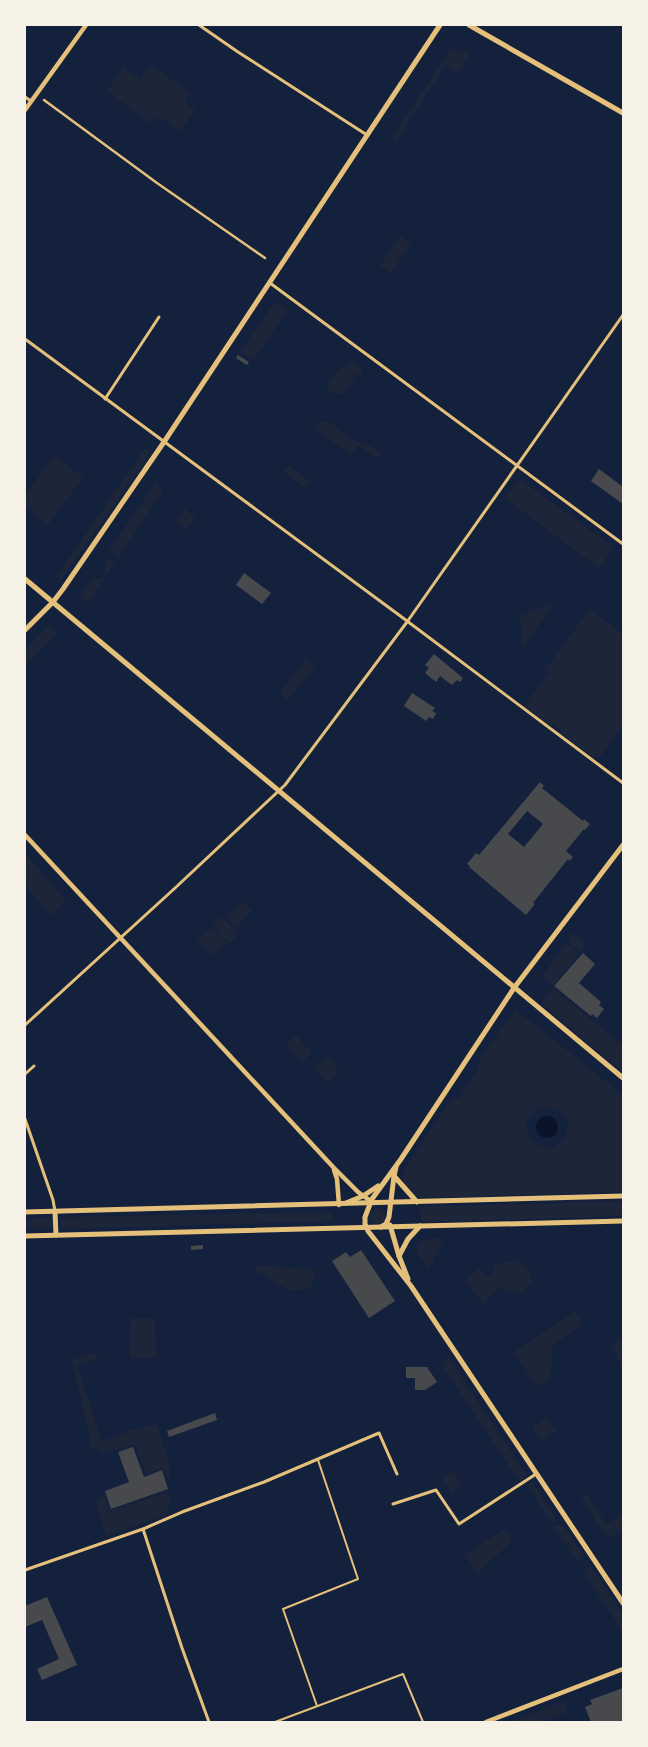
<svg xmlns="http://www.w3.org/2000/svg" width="648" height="1747" viewBox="0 0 648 1747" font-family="'Fira Sans',sans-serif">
<rect width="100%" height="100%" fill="#14213d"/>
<g fill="#1d2539" fill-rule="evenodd">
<path d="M451 49 459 53 463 49 470 53 458 73 446 65 396 142 391 138Z"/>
<path d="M151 65 191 93 184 102 195 110 180 131 157 116 150 123 107 91 123 68 140 80Z"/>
<path d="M400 236 411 243 391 273 380 266Z"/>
<path d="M275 302 288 310 253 361 240 352Z"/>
<path d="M352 362 363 368 360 375 355 374C351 389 338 404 326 386L336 372Z"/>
<path d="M328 421C335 426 342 433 350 438 361 445 374 442 380 455L376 457 359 446 350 454 316 429 317 423Z"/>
<path d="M145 448 151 453 61 580 56 577Z"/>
<path d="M54 456 83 477 48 525 25 506V495Z"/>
<path d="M289 465 310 481 305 488 284 472Z"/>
<path d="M519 479 614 547 599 568 505 498Z"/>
<path d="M155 484 163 490 119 557 109 550Z"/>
<path d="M184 508 195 518 185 530 176 521Z"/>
<path d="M105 557 115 563 89 602 81 596 91 579H101L105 573Z"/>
<path d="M556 601 522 649 520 616Z"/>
<path d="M590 609 623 634 622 693 623 726 599 758 595 756V759L561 733 562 731 552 724 550 726 527 708 528 707 525 704 549 674 545 670Z"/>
<path d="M49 626 57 634 25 665V649Z"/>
<path d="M306 659 315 666 288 700 280 693Z"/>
<path d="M25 853 66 901 51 915 25 886Z"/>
<path d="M243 901 252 911 240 922V926L237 929 226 917Z"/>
<path d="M222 917 237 932 236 937 230 943 223 936 222 938 227 943 212 955 197 940 211 927 219 935 221 934 213 925Z"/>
<path d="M573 932 586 945 580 952 569 943Z"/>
<path d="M566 943 579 954 553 985 542 977Z"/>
<path d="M553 988 623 1046V1072L541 1003Z"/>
<path d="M515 1009 623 1095V1192L422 1198C415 1196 401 1188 402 1179 402 1176 405 1171 406 1167L449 1102 460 1097 479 1067V1061ZM545 1107C559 1107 571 1117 567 1132 566 1137 563 1141 558 1144 534 1161 509 1116 545 1107Z"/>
<path d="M296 1035 312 1053 302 1062 286 1044Z"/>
<path d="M329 1056 339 1073 328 1083 314 1068Z"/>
<path d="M623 1201V1216L421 1222 420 1207Z"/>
<circle cx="377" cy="1216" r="8"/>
<path d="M331 1212 332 1221 61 1229V1217Z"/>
<path d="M52 1218V1228L25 1229V1219Z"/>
<path d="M444 1238 429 1269 418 1253 416 1246C423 1237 434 1239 444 1238Z"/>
<path d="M515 1261 528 1268 533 1281 520 1294 498 1288 483 1304 465 1281 479 1268 483 1274 490 1276 496 1264Z"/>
<path d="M256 1266 314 1269 315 1277 312 1280 311 1288 290 1291 257 1271Z"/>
<path d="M575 1311 583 1324 552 1346 551 1380 536 1385 514 1352Z"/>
<path d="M131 1318 155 1319 156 1358 130 1357Z"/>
<path d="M623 1337V1367L610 1345Z"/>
<path d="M95 1353 97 1359 77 1365 102 1441 122 1434 127 1431 157 1424 170 1467 169 1482 163 1468 146 1474 135 1444 102 1454 99 1449H92L72 1360Z"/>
<path d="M449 1358 526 1474 522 1480 519 1481 441 1364Z"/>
<path d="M547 1418 556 1431 542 1441 532 1428Z"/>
<path d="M453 1471 462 1484 451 1492 442 1479Z"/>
<path d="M531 1483 535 1486 555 1517 554 1521H550L527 1485Z"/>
<path d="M165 1493 171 1497 165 1516 106 1536 96 1503 103 1494 110 1511Z"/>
<path d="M586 1494 606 1524 623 1515V1530L608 1539 581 1497Z"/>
<path d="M558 1525 564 1527 585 1556 577 1561 554 1527Z"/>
<path d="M505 1529 512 1541 477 1574 465 1554Z"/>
<path d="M591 1566 623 1615V1632L583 1571Z"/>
<path d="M564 1701 568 1712 541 1722H513Z"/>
</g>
<circle fill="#0b132b" cx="547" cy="1127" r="11"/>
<g fill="#48494c" fill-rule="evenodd">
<path d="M238 355 249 362 247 365 236 358Z"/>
<path d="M599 469 623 487V504L591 481Z"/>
<path d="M244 573 271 593 262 604 236 585Z"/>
<path d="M434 654 463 678 460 682 457 680 452 685 440 676 436 682 425 673 429 668 425 665Z"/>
<path d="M412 693 435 708 432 711 436 713 433 719 429 717 426 721 404 706Z"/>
<path d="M540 782 544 786 542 788 583 821 584 819 590 824 585 830 584 829 566 851 573 857 570 861 568 859 533 903 535 904 526 915 469 867 470 866 467 864 476 853 479 855ZM527 811 543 824 524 847 508 834Z"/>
<path d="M583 953 595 964 579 983 601 1002 599 1005 604 1009 597 1018 592 1014 591 1016 554 986Z"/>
<path d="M203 1245V1249L191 1250V1246Z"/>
<path d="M361 1250 395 1301 369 1318 332 1261 346 1252 350 1257Z"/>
<path d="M406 1367H427L437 1382 425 1390H415V1378H406Z"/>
<path d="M215 1413 217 1420 169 1437 167 1431Z"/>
<path d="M133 1447 144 1477 162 1470 168 1489 111 1509 105 1491 129 1482 118 1452Z"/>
<path d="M47 1597 77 1665 42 1680 37 1669 59 1659 42 1620 25 1627V1606Z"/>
<path d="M623 1688V1722H591L585 1707 592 1704 590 1700Z"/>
</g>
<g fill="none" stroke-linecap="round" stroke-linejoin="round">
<g stroke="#e5c07b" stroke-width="2">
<path d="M317 1706 283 1609 358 1579 318 1460"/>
<path d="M275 1722 403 1674 423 1722"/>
</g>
<path stroke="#e5c07b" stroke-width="2.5" d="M44 100 157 183 265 258"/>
<g stroke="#e5c07b" stroke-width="3">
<path d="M199 25 238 52 367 135"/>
<path d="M25 97 31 101"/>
<path d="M270 283 623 544"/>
<path d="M25 339 399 615 623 783"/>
<path d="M105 399 159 317"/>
<path d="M25 1025 174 889 285 785 407 622 623 315"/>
<path d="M25 1074 34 1066"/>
<path d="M25 1119 53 1200 55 1211"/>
<path d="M393 1504 436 1490 459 1524 536 1474"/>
<path d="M143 1529 182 1648 209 1722"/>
<path d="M25 1570 143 1529 182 1512 264 1482 379 1433 397 1474"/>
</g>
<g stroke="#e5c07b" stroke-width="4.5">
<path d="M25 110 86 25"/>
<path d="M25 835 334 1168 358 1192 372 1202"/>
<path d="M334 1170 337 1179 339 1205"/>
<path d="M486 1722 623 1669"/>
</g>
<g stroke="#e5c07b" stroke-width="5">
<path d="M469 25 623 113"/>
<path d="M25 579 623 1078"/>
<path d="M25 630 53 602 63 589 164 442 440 25"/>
<path d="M623 845 514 988 401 1159 372 1199 365 1217V1224L368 1231 411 1286 623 1603"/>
<path d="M394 1176 417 1202"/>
<path d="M346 1203 363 1196 378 1186"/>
<path d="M25 1212 623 1196"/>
<path d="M55 1212 56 1235"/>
<path d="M390 1225 399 1256 408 1279"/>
<path d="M381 1227 386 1224 389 1217 394 1176 396 1167"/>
<path d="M25 1236 623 1221"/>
<path d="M399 1256 408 1239 420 1226"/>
</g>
</g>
<rect width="648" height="1747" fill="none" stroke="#f6f1e7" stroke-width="52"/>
</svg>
